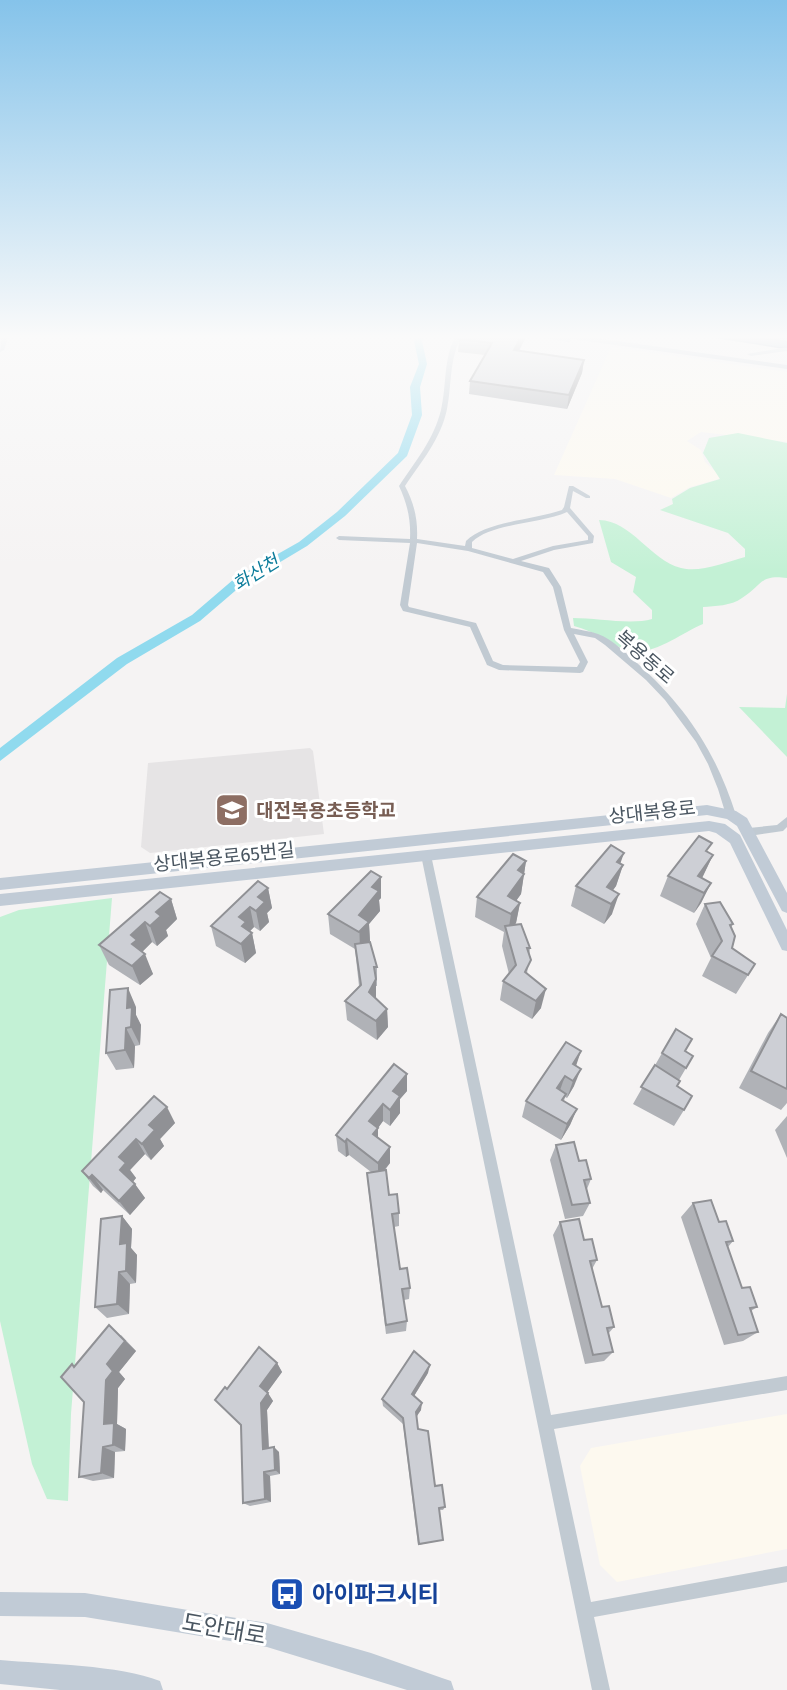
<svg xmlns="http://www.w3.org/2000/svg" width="787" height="1690" viewBox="0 0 787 1690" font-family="'Fira Sans','Noto Sans KR',sans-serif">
<rect width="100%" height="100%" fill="#f5f3f3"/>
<g fill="#fdf9ef">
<path d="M611 347 787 372V442L701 432 687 441 701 450 705 462 718 474 719 479 690 487 671 498 615 479 554 475Z"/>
<path d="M787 1414V1549L617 1582 600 1565 580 1466 591 1448Z"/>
</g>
<path fill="#e6e4e5" d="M310 748 313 751 324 834 150 853 141 847 148 763Z"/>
<g fill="#c3f1d5">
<path d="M738 433 787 443V578C759 574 762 586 742 598 731 606 715 606 703 607V624C681 633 647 661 623 649 604 639 595 632 574 626L573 618C597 618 631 625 652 619V610L633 592 636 577 611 562 599 520C632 521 650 560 681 568 700 573 726 562 745 557V549L728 533 660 510 673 504 672 499 690 488 720 479 703 453 709 438Z"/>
<path d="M787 694V757L739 707 785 708Z"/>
<path d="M112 898 71 1414 68 1501 47 1499 32 1464 0 1321V917L19 910Z"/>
</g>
<path fill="#f5f3f3" d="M0 1556H12L45 1690H0Z"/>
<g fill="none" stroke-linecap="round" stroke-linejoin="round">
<path fill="#90daee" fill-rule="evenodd" d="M419 335H427L422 341 427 364 420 387 422 415 407 456 345 516 307 546 242 585 200 621 127 664 0 761V748L117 658 192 615 234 579 299 542 337 512 398 453 412 415 410 387 419 364 414 341Z"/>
<g stroke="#7690ad" stroke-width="3">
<path id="highway" d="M706 335H730L787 342V348Z"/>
</g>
<g fill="#c1cad2" fill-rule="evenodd">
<path d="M456 335H462C449 359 452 384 447 409 441 439 421 462 405 486 414 503 418 519 417 539L465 546 466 541C486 521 534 520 562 510L564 507 569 486H573L590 496V498H586L573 491 570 508 594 536 593 543 554 550 521 561 549 568 561 587 571 628C580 630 590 631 598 634 612 639 626 653 637 663 686 707 716 752 736 815L734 818 731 819 726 815 718 789 708 764 696 742 665 700 646 680 605 645 595 638 574 634 588 662 583 672 580 673 499 670 487 665 470 627 403 611 400 605 410 543 339 540 336 538 339 536 410 539C411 519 407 503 399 486 415 462 434 439 441 410 447 384 443 359 456 335ZM567 512 588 536V540L553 546 513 559 472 548V542C491 523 541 524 567 512ZM417 543 468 551 543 572 553 587 564 630 580 662 577 667 503 665 493 661 476 623 409 607 408 605Z"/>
<path d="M760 335 787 336V340L762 337Z"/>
<path d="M787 817V827L783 831 749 836 744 832 749 828 777 825Z"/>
<path d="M426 851 429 852 431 855 551 1415 787 1376V1390L554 1429 591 1602 787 1566V1582L594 1617 610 1690H592L421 855 423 852Z"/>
</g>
<g fill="#c1cbd6" fill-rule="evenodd">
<path d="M2 335H9L4 350 0 352Z"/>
<path d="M524 335 559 337V335H575L787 365V369L572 339 569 342Z"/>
<path d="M787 347V351L751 356 747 354Z"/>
<path d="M707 805 736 811 747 818 787 893V913L782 911 737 826 727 819 707 815 0 890V878Z"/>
<path d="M709 821 725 824 740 835 787 930V951L782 950 730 843 716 833 709 831 0 906V894Z"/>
<path d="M0 1592 85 1593 267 1623 371 1653 442 1678 451 1681 454 1690H407L267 1647 85 1617 0 1616Z"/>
<path d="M0 1660C45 1664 120 1665 160 1681L163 1690H60L0 1684Z"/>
</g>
<use href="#highway" fill="#8ba5c1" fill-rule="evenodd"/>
</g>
<g fill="#b0b2b7">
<path d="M462 335H525V339L519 351 584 360 582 373 567 409 469 394 470 381 485 355 458 352 459 339Z"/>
<path d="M708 853 713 855 702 878 711 883 701 903 694 913 660 896 668 876Z"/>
<path d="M526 861 521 894 516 901 520 903 516 923 514 925 530 948 527 974 541 1008 532 1019 500 1000 503 981 509 974 502 946 504 932 475 917 477 897Z"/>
<path d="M620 864 623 865 616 886 613 890 612 914 604 924 571 906 576 886Z"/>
<path d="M381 877V898L379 900 380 911 369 924 370 941 369 943 377 967V986H376V999L387 1009 388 1027 377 1040 347 1020 345 1001 359 986 355 949 330 934 328 914Z"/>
<path d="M268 888 272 908 267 913 269 922 260 931 254 927 249 932 252 933 256 953 245 963 216 946 211 926Z"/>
<path d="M171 899 177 919 166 930 168 936 157 946 152 942 142 952 153 974 140 985 109 965 99 945Z"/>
<path d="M705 904 733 924 731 927 732 948 755 964 736 994 702 976 711 958 696 924Z"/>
<path d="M136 1007V1015L141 1025 140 1045 135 1046 134 1068 116 1070 106 1053Z"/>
<path d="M781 1014 787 1070V1103L781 1110 739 1088 768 1033Z"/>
<path d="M685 1051 693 1056 679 1080 677 1086 684 1110 674 1126 633 1104 662 1053Z"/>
<path d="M576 1065 574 1086 567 1098 565 1097 564 1101 577 1109 570 1125 561 1140 522 1117 526 1101Z"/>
<path d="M407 1074V1091L400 1099V1113L390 1126 383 1121 378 1128V1138L390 1163 384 1171 389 1195 399 1213V1226L394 1227 400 1269 410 1288 409 1299 404 1300 407 1321 406 1331 386 1334 368 1187 367 1173 371 1172 349 1155 346 1157 338 1151 336 1135Z"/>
<path d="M154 1096 175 1123 160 1139 164 1146 151 1160 145 1154 130 1170 136 1178 133 1182 145 1198 130 1215 103 1190 101 1193 93 1186 82 1171Z"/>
<path d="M787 1116V1158L775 1130Z"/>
<path d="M556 1145 579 1161 591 1179 587 1189 590 1203 583 1216 565 1219 550 1160Z"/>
<path d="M693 1203 719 1222 733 1241 728 1247 742 1288 757 1307 751 1311 758 1332 743 1341 724 1345 681 1217Z"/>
<path d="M122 1216 132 1229 131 1248 137 1255 136 1283 130 1284 129 1314 107 1318 95 1307Z"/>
<path d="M560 1222 584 1240 597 1260 592 1269 602 1307 614 1327 608 1334 613 1352 604 1361 585 1364 553 1235Z"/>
<path d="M121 1335 136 1351 119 1372 125 1379 118 1388 117 1424 126 1429 125 1451 115 1452 114 1478 93 1481 79 1477 84 1402 72 1364 75 1366Z"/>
<path d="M277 1363 282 1372 267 1392 273 1401 267 1410 269 1448 279 1452 280 1474 270 1476 271 1502 250 1506 243 1503 241 1425 227 1389Z"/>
<path d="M428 1373 414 1396 421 1410 416 1416 418 1429 435 1486 445 1507 443 1510H439L443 1540 418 1545 403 1424 383 1406 382 1399Z"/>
</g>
<g fill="#909195">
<path d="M522 335H525V339L512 363 514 350Z"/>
<path d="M584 360 582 373 567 409 569 395Z"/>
<path d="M624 853 617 873 623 865 616 886 605 901 607 887 617 862Z"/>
<path d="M713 855 703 876 695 889 698 876Z"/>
<path d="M526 861 521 894 508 912V896L518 870Z"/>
<path d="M381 877V898L379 900 380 911 369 924 370 941 360 952 359 915 372 887Z"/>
<path d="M711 883 701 903 694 913 704 893Z"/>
<path d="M268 888 272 908 267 913 269 922 260 931 256 911 258 897Z"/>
<path d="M619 894 612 914 604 924 611 904Z"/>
<path d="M171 899 177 919 166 930 168 936 157 946 150 926 156 912Z"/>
<path d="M520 903 516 923 508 933 511 914Z"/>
<path d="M250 907 254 927 249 932 252 933 256 953 245 963 241 944 239 917Z"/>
<path d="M145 922 152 942 142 952 145 954 153 974 140 985 132 966 131 935Z"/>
<path d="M376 979V998L369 1010V992Z"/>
<path d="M128 988 136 1007V1015L141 1025 140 1045 131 1027 127 1008Z"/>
<path d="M546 989 541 1008 532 1019 536 1001Z"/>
<path d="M387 1009 388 1027 377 1040 376 1021Z"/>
<path d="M126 1028 135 1046 134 1068 125 1050Z"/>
<path d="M581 1051 575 1069 573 1064Z"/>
<path d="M581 1069 574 1086 567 1098 573 1081Z"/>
<path d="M407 1074V1091L400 1099V1113L390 1126V1110L393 1091Z"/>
<path d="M565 1076 559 1093 557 1088Z"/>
<path d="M383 1104V1121L378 1128V1143L374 1150 369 1121Z"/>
<path d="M167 1107 175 1123 160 1139 164 1146 151 1160 142 1144 149 1125Z"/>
<path d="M577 1109 570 1125 561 1140 567 1124Z"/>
<path d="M136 1139 145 1154 130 1170 136 1178 130 1185 120 1170 119 1157Z"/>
<path d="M347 1139 349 1155 346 1157 345 1142Z"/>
<path d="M390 1147V1163L378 1178V1163Z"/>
<path d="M92 1175 103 1190 101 1193 89 1178Z"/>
<path d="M135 1184 145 1198 130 1215 119 1201Z"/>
<path d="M122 1216 132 1229 131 1248 137 1255 136 1283 126 1271 120 1244Z"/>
<path d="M119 1272 130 1284 129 1314 117 1304Z"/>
<path d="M109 1325 136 1351 119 1372 125 1379 118 1388 117 1424 126 1429 125 1451 113 1445 104 1424Z"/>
<path d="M277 1363 282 1372 266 1394 260 1386Z"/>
<path d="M430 1365 428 1373 411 1401 412 1394Z"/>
<path d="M268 1393 273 1401 267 1410 269 1454 263 1449 261 1403Z"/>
<path d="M422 1403 421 1410 415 1419 416 1412Z"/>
<path d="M103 1447 115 1452 114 1478 101 1473Z"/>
<path d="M274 1447 279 1452 280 1474 275 1470Z"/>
<path d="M264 1472 270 1476 271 1502 265 1499Z"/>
</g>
<g fill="#cdcfd5" stroke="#909195" stroke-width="2">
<path d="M462 335H522L514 350 584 360 569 395 470 381 492 343 459 339Z"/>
<path d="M699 836 712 843 706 851 713 855 698 876 711 883 704 893 668 876Z"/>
<path d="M611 845 624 853 617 862 623 865 607 887 619 894 611 904 576 886Z"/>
<path d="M513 854 526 861 518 870 524 874 508 896 520 903 511 914 477 897Z"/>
<path d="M371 871 381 877 372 887 379 891 359 915 369 922 359 932 328 914Z"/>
<path d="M258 881 268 888 258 897 265 902 256 911 250 907 239 917 246 922 242 926 252 933 241 944 211 926Z"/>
<path d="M160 892 171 899 156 912 161 916 150 926 145 922 131 935 137 940 132 944 145 954 132 966 99 945Z"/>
<path d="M720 902 733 924 730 925 735 936 732 948 755 964 748 975 712 956 722 941 705 904Z"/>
<path d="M521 924 530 948H527L531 960 525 972 546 989 536 1001 503 981 516 965 505 926Z"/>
<path d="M370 942 377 967H374L376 979 369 992 387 1009 376 1021 345 1001 361 985 355 944Z"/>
<path d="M128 988 127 1008 132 1007 131 1027 126 1028 125 1050 106 1053 110 990Z"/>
<path d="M781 1014 787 1018V1089L751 1071Z"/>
<path d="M676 1029 692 1039 685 1051 693 1056 686 1068 662 1053Z"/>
<path d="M566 1042 581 1051 573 1064 581 1069 573 1081 565 1076 557 1088 566 1094 562 1100 577 1109 567 1124 526 1101Z"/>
<path d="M394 1064 407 1074 393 1091 400 1096 390 1110 383 1104 369 1121 378 1128 373 1134 390 1147 378 1163 347 1139 345 1142 336 1135Z"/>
<path d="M655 1065 680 1081 677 1086 692 1096 684 1110 641 1087Z"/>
<path d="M154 1096 167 1107 149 1125 155 1130 142 1144 136 1139 119 1157 126 1163 120 1170 135 1184 119 1201 92 1175 89 1178 82 1171Z"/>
<path d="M574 1142 579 1161 586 1160 591 1179 584 1180 590 1203 572 1205 556 1145Z"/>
<path d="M386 1170 389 1195 397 1194 399 1213 392 1214 400 1269 407 1268 410 1288 402 1289 407 1321 386 1325 367 1173Z"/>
<path d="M711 1200 719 1222 726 1221 733 1241 726 1242 742 1288 750 1287 757 1307 750 1308 758 1332 738 1335 693 1203Z"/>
<path d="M122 1216 120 1244 127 1243 126 1271 119 1272 117 1304 95 1307 101 1219Z"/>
<path d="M579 1219 584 1240 592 1239 597 1260 590 1261 602 1307 609 1306 614 1327 607 1328 613 1352 593 1355 560 1222Z"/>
<path d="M109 1325 125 1341 107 1364 113 1371 106 1380 104 1424 114 1423 113 1445 103 1447 101 1473 79 1477 84 1402 61 1377 72 1364 74 1367Z"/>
<path d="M259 1347 277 1363 260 1386 268 1393 261 1403 263 1449 274 1447 275 1470 264 1472 265 1499 243 1503 241 1425 215 1400 225 1387 227 1389Z"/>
<path d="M414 1351 430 1365 412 1394 422 1403 416 1412 418 1429 428 1431 435 1486 442 1485 445 1507 439 1508 443 1540 419 1544 403 1418 382 1399Z"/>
</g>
<linearGradient id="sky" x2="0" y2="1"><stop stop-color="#85c3ea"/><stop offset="0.59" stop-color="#fafafa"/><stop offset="1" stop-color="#fafafa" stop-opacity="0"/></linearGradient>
<rect width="787" height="571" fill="url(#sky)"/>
<defs>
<g id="school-square" transform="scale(1.75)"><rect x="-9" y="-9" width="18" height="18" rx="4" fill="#8d6e63" stroke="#fff"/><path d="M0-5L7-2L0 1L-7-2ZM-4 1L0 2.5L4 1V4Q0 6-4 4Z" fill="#fff"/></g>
<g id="bus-square" transform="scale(1.75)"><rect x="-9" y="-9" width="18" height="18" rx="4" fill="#1a4fb4" stroke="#fff"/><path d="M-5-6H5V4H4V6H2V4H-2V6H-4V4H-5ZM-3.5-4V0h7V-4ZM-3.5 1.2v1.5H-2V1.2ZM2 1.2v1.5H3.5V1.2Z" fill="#fff"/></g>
</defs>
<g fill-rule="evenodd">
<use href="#school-square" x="232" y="810"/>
<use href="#bus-square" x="287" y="1594"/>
</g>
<g text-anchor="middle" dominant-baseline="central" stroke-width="6" stroke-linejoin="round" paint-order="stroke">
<g font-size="18" font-style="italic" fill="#0c7c9b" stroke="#fff">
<text transform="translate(256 573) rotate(-32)">화산천</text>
</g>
<g font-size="19" fill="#4a5661" stroke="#fff">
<text transform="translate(645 657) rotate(41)">복용동로</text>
<text transform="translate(652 812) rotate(-6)">상대복용로</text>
<text transform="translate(224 857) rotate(-6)">상대복용로65번길</text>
</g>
<g font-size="19" font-weight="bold" fill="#785e54" stroke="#fff" text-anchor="start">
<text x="256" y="810">대전복용초등학교</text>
</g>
<g font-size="23" font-weight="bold" fill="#164399" stroke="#fff" text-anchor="start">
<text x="312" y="1594">아이파크시티</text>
</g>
<g font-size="23" fill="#4a5661" stroke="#fff">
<text transform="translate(224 1629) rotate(10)">도안대로</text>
</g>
</g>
</svg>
